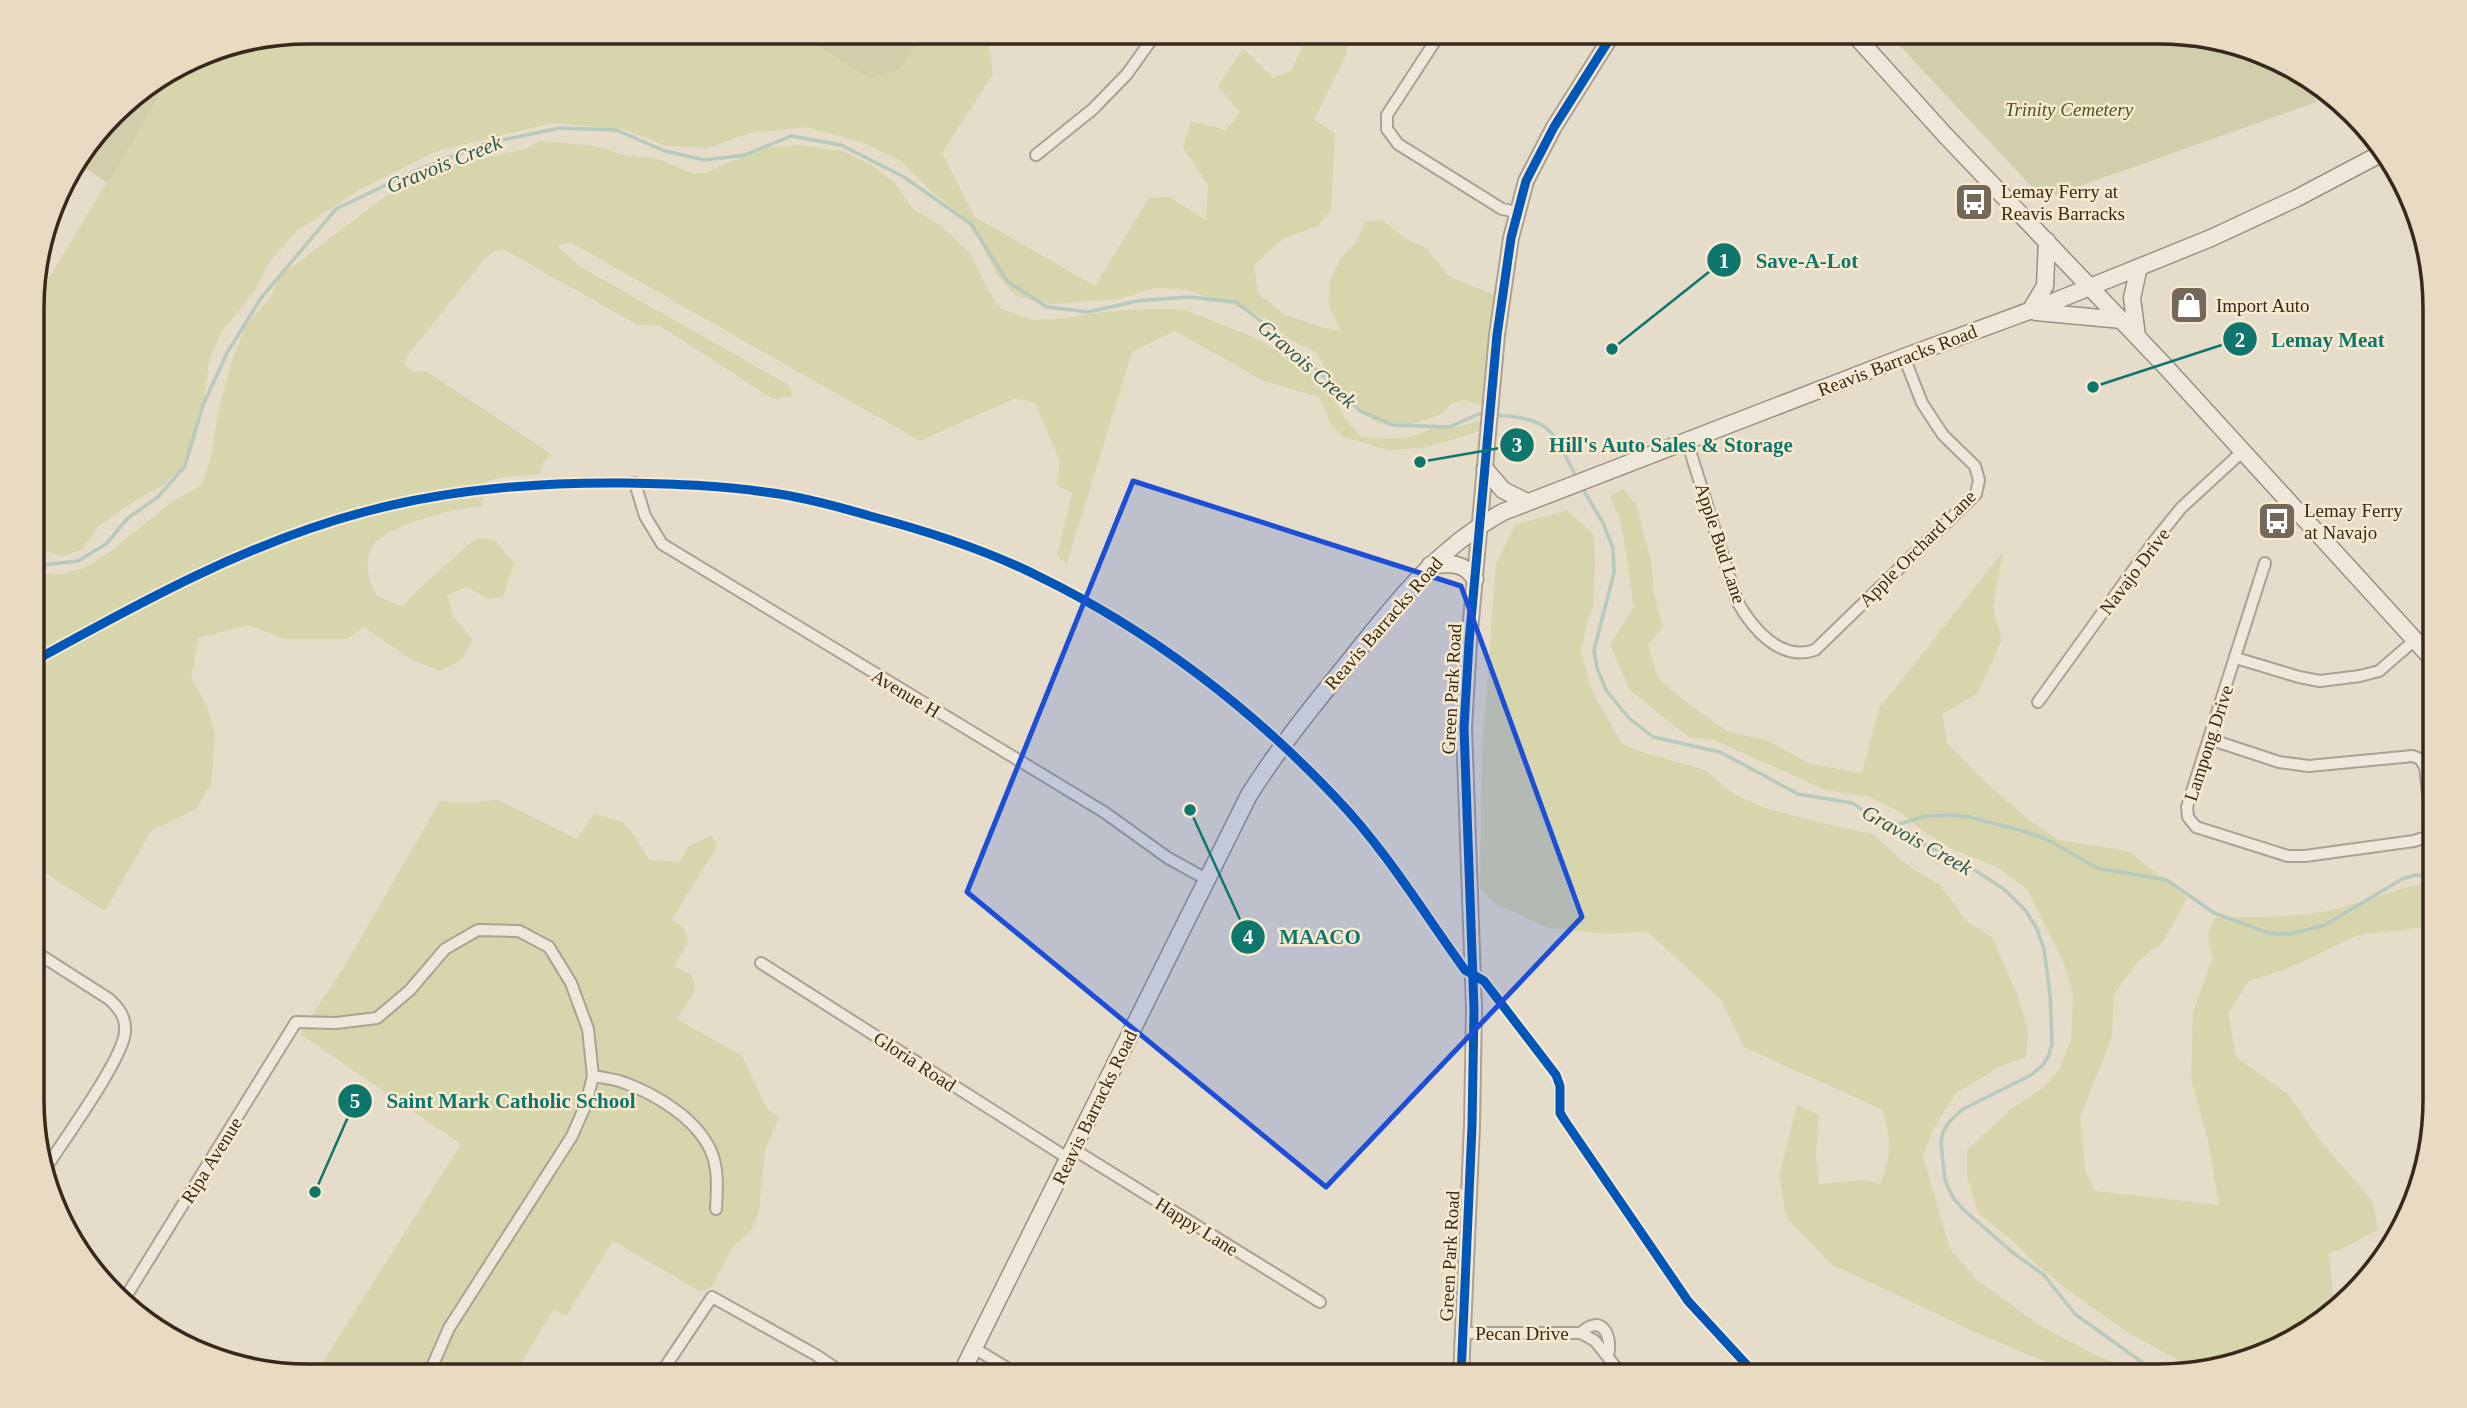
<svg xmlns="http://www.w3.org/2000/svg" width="2467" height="1408" font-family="'Times New Roman',serif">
	<rect width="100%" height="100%" fill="#e6dcca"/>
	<path fill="#d7d5ab" d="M308 32H797L870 79 899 70 924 32H987L993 74 942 153 975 217 1095 286 1149 198 1169 197 1206 220 1208 186 1183 147 1191 121 1226 130 1240 112 1218 86 1243 48 1273 78 1291 71 1307 37 1313 32H1353L1344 59 1314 120 1335 133 1331 209 1318 226 1284 238 1254 265 1258 293 1285 315 1321 327 1341 331 1329 306 1330 280 1340 259 1357 241 1365 222 1382 220 1406 239 1426 248 1451 278 1496 295 1485 406 1465 400 1452 403 1441 414 1401 428 1377 423 1352 404 1329 376 1317 353 1289 339 1267 319 1233 305 1183 289 1154 288 1120 299 1051 304 1016 296 998 276 968 220 931 191 901 161 862 142 806 127 750 133 708 148 667 146 622 129 552 123 437 151 362 188 297 231 270 261 256 289 221 333 209 361 203 406 194 438 183 466 164 485 136 500 98 527 82 550 63 556 34 549V303L174 70 202 52Z
		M540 141 596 146 624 155 658 159 694 174 705 173 762 148 801 145 843 151 870 164 895 183 912 208 942 227 970 253 987 288 1001 309 1033 320 1060 319 1110 311 1156 309 1185 310 1253 337 1310 370 1330 391 1345 418 1361 437C1388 439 1414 442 1436 425L1461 427 1483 419 1480 431 1424 448 1388 450 1343 437 1330 422 1319 397 1264 381 1175 331 1132 352 1067 563 1057 556 1072 493 1057 485 1060 461 1035 403 1015 398 920 441 572 243 557 245 579 266 790 386 792 397 773 399 660 326 636 324 501 248 485 258 407 356 404 364 413 372 426 371 551 454 543 463 541 474 503 477 485 482 482 507C459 506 381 526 371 549 363 567 370 579 376 596L403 607 415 593 476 538 495 540 514 563 503 597 488 599 467 587 447 595 454 618 473 640 460 661 440 671 411 659 364 627 347 639H284L249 625 199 638 191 678 207 706 215 735 211 784 196 809 151 831 105 911 34 866V572L58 575 84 568 110 552 173 501 201 486 211 457 218 412 233 358 246 325 270 298 280 276 415 174 525 149Z
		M1623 489 1636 504 1651 561 1654 593 1663 627 1648 645 1658 678 1686 702 1728 732 1767 740 1810 764 1862 773 1879 708 2003 552 1993 607 2002 640 1977 694 1942 714 1947 743 1983 780 2030 821 2058 840 2128 851 2187 898 2163 942 2139 960 2114 994 2112 1037 2080 1117 2085 1170 2095 1191 2219 1205 2208 1141 2191 1079 2193 1012 2212 959 2208 934 2215 918C2254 917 2298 918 2336 909 2368 901 2398 888 2430 882L2435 871V926L2358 935 2286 969 2249 981 2228 1013 2236 1057 2289 1095 2319 1139 2373 1202 2378 1230 2340 1250 2329 1252 2334 1307 2312 1330 2248 1362 2190 1373 2184 1364 2121 1328 2067 1289 2038 1266 2013 1241 1978 1213 1967 1176V1150L2010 1110 2043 1088 2060 1068 2071 1040 2073 995 2063 961 2027 889 1997 867 1952 849 1927 834 1898 811 1870 797 1826 790 1714 740 1688 737 1630 690 1610 645 1634 607 1621 521 1610 496Z
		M1567 510 1594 535 1595 564 1593 607 1586 627 1581 651 1592 691 1621 742 1635 750 1705 770 1734 794 1765 808 1813 821 1872 834 1910 867 1940 885 1967 922 1992 937 2018 996 2028 1030 2026 1057 2001 1066 1956 1093 1933 1129 1923 1155 1950 1249 1976 1279 2039 1325 2097 1356 2130 1368 2139 1376H2079L1984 1336 1831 1264 1787 1218 1779 1176 1797 1104 1819 1115 1816 1155 1819 1184 1863 1180 1880 1184C1892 1156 1892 1136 1881 1109L1744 1047 1721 1000 1647 931 1609 934 1548 928 1495 904 1480 888 1482 753 1496 564 1515 525Z
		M497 800 577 839 594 814 623 822 635 836 649 860 680 862 688 847 711 836 718 845 672 919 685 929 688 943 674 966 692 975 695 990 677 1019 742 1056 767 1109 779 1117 765 1150 759 1210 752 1229 733 1247 711 1287 701 1292 613 1241 566 1316 554 1309 513 1376H314L461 1144 300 1034 347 962 440 801 465 803Z"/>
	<path fill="#d1ceab" d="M797 32H924L899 70 870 79Z
		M1887 32H2160L2231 41 2311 89 2317 102 2043 199Z
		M174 70 108 183 77 163 125 100Z"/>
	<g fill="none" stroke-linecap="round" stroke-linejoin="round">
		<path stroke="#b6cabd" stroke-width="3.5" d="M1495 415C1554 419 1552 430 1577 479
			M1581 486 1603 523 1613 548 1614 573 1594 650 1597 668 1606 690 1629 718 1653 737 1720 752 1798 794 1852 803 1889 827 1970 867 2005 890 2026 911 2037 929 2044 949 2050 994 2052 1043 2049 1055 2043 1065 2031 1075 1963 1109 1949 1122 1943 1132 1941 1143 1945 1180 1953 1198 1964 1210 2012 1252 2044 1275 2075 1314 2161 1376
			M34 562 42 565 78 561 106 544 128 518 158 497 185 466 203 405 227 353 261 298 336 209 415 171 487 143 560 128 616 130 665 151 705 160 745 155 791 136 841 145 904 177 971 224 1007 281 1047 307 1088 312 1137 301 1189 297 1236 302 1282 337 1360 411 1393 425 1449 427 1479 414H1487
			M1889 827 1926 816 1951 815 1969 817 2027 832 2050 841 2097 868 2167 880 2214 913 2269 933 2289 934 2325 925 2402 879 2416 875 2435 878"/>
		<g stroke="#aba194" stroke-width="14">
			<path id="minor" d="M1441 32 1387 115V129L1398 144 1502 209 1517 212
				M1036 155 1093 109 1127 74 1157 32
				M1687 441 1737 601C1752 628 1780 662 1815 650L1976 494 1979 480 1975 466 1943 435 1922 403 1904 357
				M635 483 645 516 662 544 1104 812 1168 858 1206 879
				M2236 658 2299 677 2320 681 2360 676 2379 671 2415 640
				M2038 702 2152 544 2181 508 2243 451
				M2209 739 2279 762 2309 766 2413 756 2420 759 2425 767 2432 827 2426 837 2414 841 2305 856H2288L2196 827 2188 817 2187 807 2265 563
				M34 951 109 999C119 1008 126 1017 125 1032 123 1059 63 1141 46 1168
				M761 963 1069 1159
				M593 1076C604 1078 616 1079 625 1083 657 1095 695 1118 710 1149 719 1168 717 1189 716 1209
				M1073 1149 1320 1302
				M125 1298 296 1022 336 1023 377 1018 410 990 445 949 478 930 519 931 549 947 571 983 588 1029 593 1076 586 1104 572 1136 449 1328 428 1376
				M1463 1333H1581L1595 1341 1623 1376
				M1581 1333C1601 1313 1613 1335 1608 1356
				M974 1348 1020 1376
				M659 1376 712 1297 816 1355 847 1376"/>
		</g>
		<g stroke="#aba194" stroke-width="18">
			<path id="tertiary" d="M1461 1376 1472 1126 1474 1009 1464 728 1469 642 1497 335 1511 238 1526 181 1554 127 1614 32"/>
		</g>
		<g stroke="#9a9084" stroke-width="19">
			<path id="secondary" d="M1852 32 1945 135 2164 365 2435 662
				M2030 311 2045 286 2047 241
				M2036 312 2122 320
				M2137 336 2132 298 2139 267
				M1485 469 1503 490 1527 502
				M1430 565C1450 564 1463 561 1475 579
				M960 1376 1249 795C1278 749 1312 707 1346 665 1395 604 1433 551 1503 512L1904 357 2048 304 2211 238 2297 198 2386 151"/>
		</g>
		<use href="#minor" stroke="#ede7dc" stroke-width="10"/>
		<use href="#tertiary" stroke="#ede7dc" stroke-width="14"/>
		<use href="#secondary" stroke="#ede7dc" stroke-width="16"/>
		<g stroke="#f8eacf" stroke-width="13">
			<path id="cycleway" d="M34 661C139 603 247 543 364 512 450 489 537 482 625 483 672 484 719 485 765 492 800 496 836 506 870 516 927 531 987 550 1040 577 1151 631 1252 709 1336 798 1385 849 1423 912 1465 970L1484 981 1556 1075 1560 1086V1113L1565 1121 1688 1301 1757 1376
				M1461 1376 1472 1126 1474 1009 1464 728 1469 642 1497 335 1511 238 1526 181 1554 127 1614 32"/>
		</g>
		<use href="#cycleway" stroke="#0057b8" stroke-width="9"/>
	</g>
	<path fill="#1d4ed8" fill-opacity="0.2" stroke="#1d4ed8" stroke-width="5" stroke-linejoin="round" d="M1133 481 1461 586 1582 917 1326 1187 967 892Z"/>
	<defs>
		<g id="bus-square" transform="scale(2.0125)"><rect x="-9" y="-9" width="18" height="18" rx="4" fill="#766859" stroke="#f8eacf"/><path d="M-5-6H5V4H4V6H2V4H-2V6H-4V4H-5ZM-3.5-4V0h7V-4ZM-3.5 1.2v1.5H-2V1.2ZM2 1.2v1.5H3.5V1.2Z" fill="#fff"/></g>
		<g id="shop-square" transform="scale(2.0125)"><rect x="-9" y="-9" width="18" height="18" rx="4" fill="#766859" stroke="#f8eacf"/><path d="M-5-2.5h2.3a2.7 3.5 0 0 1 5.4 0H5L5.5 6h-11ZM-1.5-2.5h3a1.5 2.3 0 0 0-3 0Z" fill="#fff"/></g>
	</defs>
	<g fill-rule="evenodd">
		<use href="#bus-square" x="1974" y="202"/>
		<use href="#shop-square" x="2189" y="305"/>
		<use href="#bus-square" x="2277" y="521"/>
	</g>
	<g text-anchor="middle" stroke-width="5" stroke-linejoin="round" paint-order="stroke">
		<g font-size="19" font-style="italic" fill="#4b5721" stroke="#f8eacf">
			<text x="2069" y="116">Trinity Cemetery</text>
		</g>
		<g font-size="19" fill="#39291c" stroke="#f8eacf" text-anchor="start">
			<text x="2001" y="198">Lemay Ferry at<tspan x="2001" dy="22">Reavis Barracks</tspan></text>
			<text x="2216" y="312">Import Auto</text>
			<text x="2304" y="517">Lemay Ferry<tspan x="2304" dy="22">at Navajo</tspan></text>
		</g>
		<g font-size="19" fill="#39291c" stroke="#f8eacf">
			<text transform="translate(1897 360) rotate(-21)" y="7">Reavis Barracks Road</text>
			<text transform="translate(1721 543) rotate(72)" y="7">Apple Bud Lane</text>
			<text transform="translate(1917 548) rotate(-45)" y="7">Apple Orchard Lane</text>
			<text transform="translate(2134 571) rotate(-53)" y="7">Navajo Drive</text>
			<text transform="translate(1383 623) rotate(-49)" y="7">Reavis Barracks Road</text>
			<text transform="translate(1451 689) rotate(-87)" y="7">Green Park Road</text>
			<text transform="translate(906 693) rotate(31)" y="7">Avenue H</text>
			<text transform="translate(2208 743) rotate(-72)" y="7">Lampong Drive</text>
			<text transform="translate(915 1061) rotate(33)" y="7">Gloria Road</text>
			<text transform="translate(1094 1107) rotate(-64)" y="7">Reavis Barracks Road</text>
			<text transform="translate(211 1160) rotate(-58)" y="7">Ripa Avenue</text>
			<text transform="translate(1197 1226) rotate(32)" y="7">Happy Lane</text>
			<text transform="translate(1449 1256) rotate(-87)" y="7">Green Park Road</text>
			<text x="1522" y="1340">Pecan Drive</text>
		</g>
		<g font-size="21" font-style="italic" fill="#2a5a55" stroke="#f8eacf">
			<text transform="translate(444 164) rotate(-22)" y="7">Gravois Creek</text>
			<text transform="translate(1307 364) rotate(41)" y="7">Gravois Creek</text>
			<text transform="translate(1917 840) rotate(29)" y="7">Gravois Creek</text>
		</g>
	</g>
	<path d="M0 0H2467V1408H0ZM308 44H2159A264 264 0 0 1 2423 308V1100A264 264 0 0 1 2159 1364H308A264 264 0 0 1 44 1100V308A264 264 0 0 1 308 44Z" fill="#e9dbc1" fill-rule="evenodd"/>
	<path fill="none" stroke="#39291c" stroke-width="3.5" d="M308 44H2159A264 264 0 0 1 2423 308V1100A264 264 0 0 1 2159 1364H308A264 264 0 0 1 44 1100V308A264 264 0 0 1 308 44Z"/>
	<path fill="none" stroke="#0f766e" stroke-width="2.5" d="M1612 349L1724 260M2093 387L2240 339M1420 462L1517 445M1190 810L1248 937M315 1192L355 1101"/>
	<g fill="#0f766e" stroke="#f8eacf" stroke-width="2.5">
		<circle cx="1612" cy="349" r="7"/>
		<circle cx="2093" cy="387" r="7"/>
		<circle cx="1420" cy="462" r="7"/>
		<circle cx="1190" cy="810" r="7"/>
		<circle cx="315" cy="1192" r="7"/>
		<circle cx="1724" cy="260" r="18"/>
		<circle cx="2240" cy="339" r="18"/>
		<circle cx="1517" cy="445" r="18"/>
		<circle cx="1248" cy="937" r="18"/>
		<circle cx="355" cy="1101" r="18"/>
	</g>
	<g font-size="21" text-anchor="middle" font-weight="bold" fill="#fff">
		<text x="1724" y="268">1</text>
		<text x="2240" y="347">2</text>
		<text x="1517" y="452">3</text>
		<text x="1248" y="944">4</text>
		<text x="355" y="1108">5</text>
	</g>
	<g font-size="21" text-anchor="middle" font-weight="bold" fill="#0f766e" stroke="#f8eacf" stroke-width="5" stroke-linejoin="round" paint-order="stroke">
		<text x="1807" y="268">Save-A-Lot</text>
		<text x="2328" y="347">Lemay Meat</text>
		<text x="1671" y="452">Hill's Auto Sales &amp; Storage</text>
		<text x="1320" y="944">MAACO</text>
		<text x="511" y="1108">Saint Mark Catholic School</text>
	</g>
</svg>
